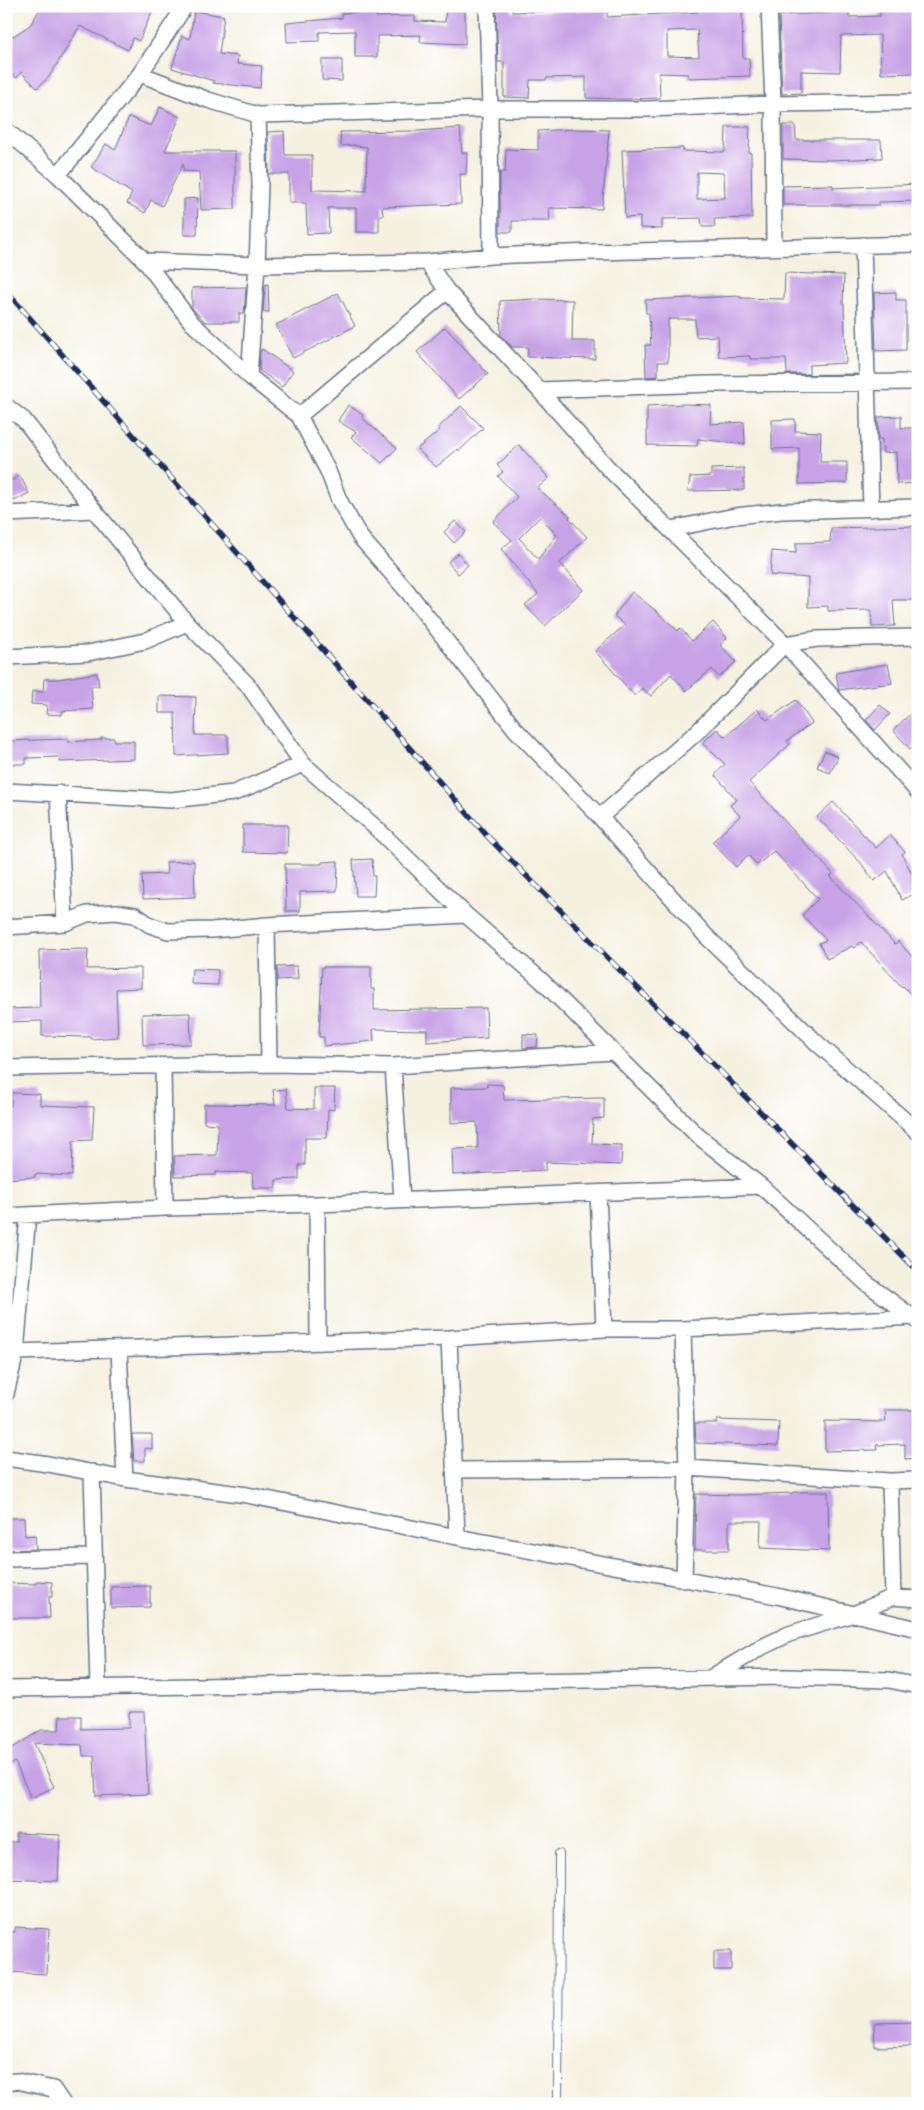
<svg xmlns="http://www.w3.org/2000/svg" width="924" height="2110" font-family="Kalam,sans-serif">
	<rect width="100%" height="100%" fill="#fff"/>
	<filter id="ink" filterUnits="userSpaceOnUse"><feTurbulence type="fractalNoise" baseFrequency=".02" numOctaves="2"/><feDisplacementMap in="SourceGraphic" scale="10" xChannelSelector="R" yChannelSelector="G"/><feConvolveMatrix kernelMatrix="1 2 1 2 8 2 1 2 1" color-interpolation-filters="sRGB"/></filter>
	<filter id="wash" filterUnits="userSpaceOnUse"><feTurbulence type="fractalNoise" baseFrequency=".0096" numOctaves="4" result="noise"/><feDisplacementMap in="SourceGraphic" scale="20" xChannelSelector="R" yChannelSelector="G"/><feGaussianBlur stdDeviation="1.12" result="paint"/><feColorMatrix in="noise" values="0 0 0 0 0 0 0 0 0 0 0 0 0 0 0 0 0 1.4 0 .05"/><feComposite in="paint" operator="in"/></filter>
	<g filter="url(#wash)">
		<rect width="100%" height="100%" fill="#f5f1e1"/>
		<g id="blocks">
			<path fill="#c7a2e6" fill-rule="evenodd" d="M42 6H138L152 12 139 41 133 38 128 50 80 26 49 77 37 88 21 72 17 78 6 71V41L30 25Z
				M446 6H465V44L420 42 421 35 377 36V57H355V31L319 32V41L287 42 286 23 342 18V13L376 12V17L415 16V21L445 22Z
				M496 6H512V12L607 10V17L698 12V6H742L743 58H749L750 76 688 78V74L659 73 660 98 625 99 586 98V77L547 78 546 80H530L529 98 504 97V62H498ZM697 30 699 57 667 56V31Z
				M918 7V26H912L914 52H917V73L881 74 880 35 841 36 840 72 801 71V93L782 94 779 15 849 12V17L880 16V8Z
				M194 11 224 16 219 54 238 56 237 64 262 66 260 88 213 83 214 81 172 68 182 36 190 39Z
				M322 60H342V81L322 80Z
				M160 107 180 117 165 151H235V209L201 210 199 172 183 171V164L162 206 151 200 145 213 127 203 132 193 91 167 106 144 115 150 129 117 151 126Z
				M783 125H795L796 140H881L882 158 829 160 783 159Z
				M726 127H750L749 153H751L752 218 714 219 715 227H702L701 218 662 219V229L640 228V217L625 218 622 150 683 148V151L725 152ZM697 172 724 173 725 198 697 199Z
				M460 128 462 153H467L466 174H460L461 204 382 207 383 216 379 217V232H356V208H328L329 233 307 234 306 203H289V174H269L268 132 284 131 285 155H312V190L366 191 367 147 355 146V145L341 146 340 132 417 131Z
				M576 129 609 130 602 209 549 208 550 221H512V232H500V172H505L506 149 538 150V131Z
				M918 184V201L879 202V205H783V186L833 185V188Z
				M198 198 197 235H184V199Z
				M785 273 844 275 843 304H844L846 363 809 365V374H787L786 359H750V356L719 357 718 336 696 337 695 319H668V362H658V376L646 377 645 345H651L649 313H646L645 300 740 296V298L784 299Z
				M268 284 269 312H263L265 285Z
				M246 287 244 313H239V322H205L192 308V288Z
				M896 292V300H906V350L876 351 874 293Z
				M338 293 355 326 293 358 276 325Z
				M535 299 573 300 572 341H595V359L528 357V347H512L501 335 500 301Z
				M445 327 488 374 459 399 417 352Z
				M262 349 293 371 282 387 259 370 260 352Z
				M684 404 711 405 710 424 744 422 745 444 698 439 697 446 647 445V406Z
				M348 405 363 415 362 418 397 448 382 463 351 437 356 432 338 421Z
				M461 406 483 428 459 451 458 449 436 467 417 449 440 430 438 428Z
				M901 416V428H918V483L897 484 896 452 883 453 882 439H878V417Z
				M795 419V431L821 432 820 462H847V483L799 484V448L772 449V420Z
				M519 445 549 478 537 488 570 516 569 518 587 537 560 563 583 590 545 626 525 605 538 594 501 549 512 540 493 522 517 497 498 476 503 472 497 465ZM540 517 557 535 538 559 519 538Z
				M744 468V490L688 491 690 477 711 476V469Z
				M20 476 29 493 12 502 6 492V483Z
				M455 521 466 532 454 543 444 532Z
				M918 526V600H893L895 626 872 627 871 610 828 611V606L808 607V578L770 575 772 551 796 553V543L830 542 831 528Z
				M458 553 468 565 458 574 448 562Z
				M632 592 655 610 678 631 680 628 692 641 713 622 727 638 720 645 736 662 719 677 712 669 686 691 671 674 651 696 642 688 635 696 595 651 625 625 614 616Z
				M888 664 892 683 839 690 836 673Z
				M97 673 99 686H91L93 709 62 711V715L46 714 47 705 31 704 32 691 43 692 44 679H58Z
				M159 696 196 697 195 735H228V753L176 756 175 713H159Z
				M796 700 812 723 787 741 790 744 749 782 833 874 830 876 895 944 898 941 918 963V1001L903 986 902 987 861 942 854 948 852 946 827 959 819 943 826 940 802 915 818 899 774 851 757 865 748 855 736 867 712 842 740 816 730 805 737 800 715 775 725 764 702 743 717 729 725 737 757 709 767 720Z
				M880 705 890 714 875 730 866 720Z
				M918 707V742L910 749 893 730Z
				M101 738H114V741H134V759L60 762V757L26 758V764H6V741L68 739V742L101 740Z
				M825 751 838 757 830 773 817 767Z
				M833 802 876 848 890 835 905 852 902 854 918 886V892L902 900 887 871 874 881 861 863 817 817Z
				M243 825H288L287 853 243 852Z
				M372 859 373 876H375L374 896H356L353 860Z
				M194 861 195 897 143 899 142 875 167 874 166 862Z
				M338 861 337 891 300 892V911H286L285 864H322V862Z
				M88 949 87 969 141 968V988L116 989 118 1037 91 1039V1037L42 1036V1021L6 1022V1009L40 1008 39 950Z
				M297 966 298 979 277 980V967Z
				M322 967H371V989H374V1010L486 1008 487 1038 427 1042V1030L374 1029 373 1030 374 1041 324 1046V1037H319Z
				M192 969 218 970V985L191 984Z
				M190 1013 191 1044 143 1045 142 1014Z
				M523 1034 538 1035 537 1047 523 1048Z
				M487 1084 503 1085 504 1100 604 1098V1118L593 1119 592 1144 622 1145 621 1165 546 1162V1170L453 1175 452 1149 478 1148 477 1122 451 1123V1088L487 1087Z
				M314 1088H335L334 1110 328 1109 327 1138H305V1165H299V1179L276 1180V1188H253L252 1173 216 1172V1175L175 1176 174 1156 217 1155 218 1124 204 1123V1104L275 1105 273 1090 286 1089 288 1108 314 1109Z
				M11 1093 40 1094V1105L94 1107 92 1140 73 1141 72 1176 35 1174V1177L6 1179V1105L11 1106Z
				M885 1410H918V1458L905 1459V1444L876 1445 877 1450 825 1451V1421L886 1422Z
				M717 1420 779 1422 778 1446 696 1443 695 1423H717Z
				M132 1434H152V1449L145 1448V1461H134Z
				M794 1492H828L829 1551 760 1548 761 1521H729V1550H695L696 1494 739 1495 794 1493Z
				M6 1518H24L25 1536 35 1535 36 1549 6 1550Z
				M36 1581 52 1582V1597H49L50 1618H6V1583L36 1584Z
				M150 1586V1607L111 1608V1587Z
				M129 1712H144L148 1794 96 1796 94 1756H83L82 1745 34 1743 54 1787 31 1798 15 1762 6 1768V1752L41 1730H59L60 1716H81V1729L129 1728Z
				M16 1833 60 1835 58 1881 6 1879V1842H16Z
				M15 1927 49 1929 47 1974 6 1972V1932H15Z
				M714 1951H731V1970H714Z
				M918 2022V2046L875 2047 874 2023Z"/>
		</g>
	</g>
	<g filter="url(#ink)">
		<use href="#blocks" fill-opacity="0" stroke="#67738c" stroke-width="1"/>
		<g fill="none" stroke-linecap="round" stroke-linejoin="round">
			<g stroke="#67738c" stroke-width="10">
				<path id="lane" d="M558 2104 559 1854"/>
			</g>
			<g stroke="#67738c" stroke-width="18">
				<path id="street" d="M487 6 490 109 491 256
					M769 6 773 104 774 247
					M140 74 208 100 258 115 490 109H648L773 104 918 102
					M6 130 58 175 145 261 192 323 249 376 299 416 328 471 339 500 360 537 408 592 515 729 600 817 706 936 817 1043 918 1132
					M58 175 140 74 185 6
					M863 245 871 509
					M145 261 257 265 427 262 491 256 593 252 918 244
					M427 262 447 291 539 390 608 468 785 644 918 792
					M249 376 257 265 260 185 258 115
					M539 390 710 384 918 382
					M6 406 24 420 94 510 187 623 247 684 303 764 375 827 466 915 541 980 697 1135 761 1186 866 1283 918 1321
					M299 416 447 291
					M6 514 94 510
					M671 529 735 516 782 511 918 507
					M6 657 88 653 145 641 187 623
					M6 791 171 800 234 793 303 764
					M58 793 65 923
					M600 817 697 732 785 644 817 639 918 637
					M267 925 269 1064
					M6 927 65 923 87 914 116 912 135 915 150 925 168 931 212 930 267 925 466 915
					M163 1066 165 1208
					M393 1066 402 1200
					M6 1068 269 1064 393 1066 613 1052
					M598 1193 604 1329
					M317 1204 318 1342
					M6 1216 165 1208 317 1204 761 1186
					M683 1329 687 1468 684 1580
					M449 1338 457 1537
					M119 1349 125 1479
					M16 1352 449 1338 604 1329H683L914 1317
					M6 1394 16 1352 28 1215
					M6 1458 48 1464 125 1479 247 1495 457 1537 777 1596 918 1629
					M455 1470 687 1468 890 1481 918 1480
					M92 1472 98 1688
					M890 1481 893 1597
					M6 1559 94 1557
					M710 1678 762 1647 789 1634 854 1614 893 1597 918 1599
					M6 1689 786 1677 889 1680 918 1686
					M6 2082 17 2081 53 2089 63 2104"/>
			</g>
			<use href="#lane" stroke="#fff" stroke-width="8"/>
			<use href="#street" stroke="#fff" stroke-width="15"/>
			<g stroke="#1b2f5e" stroke-width="5.5">
				<path id="rail" d="M6 291 489 838 918 1271"/>
			</g>
			<use href="#rail" stroke="#fff" stroke-width="4" stroke-dasharray="11" stroke-linecap="butt"/>
		</g>
	</g>
	<rect width="924" height="2110" fill="none" stroke="#fff" stroke-width="25"/>
</svg>
